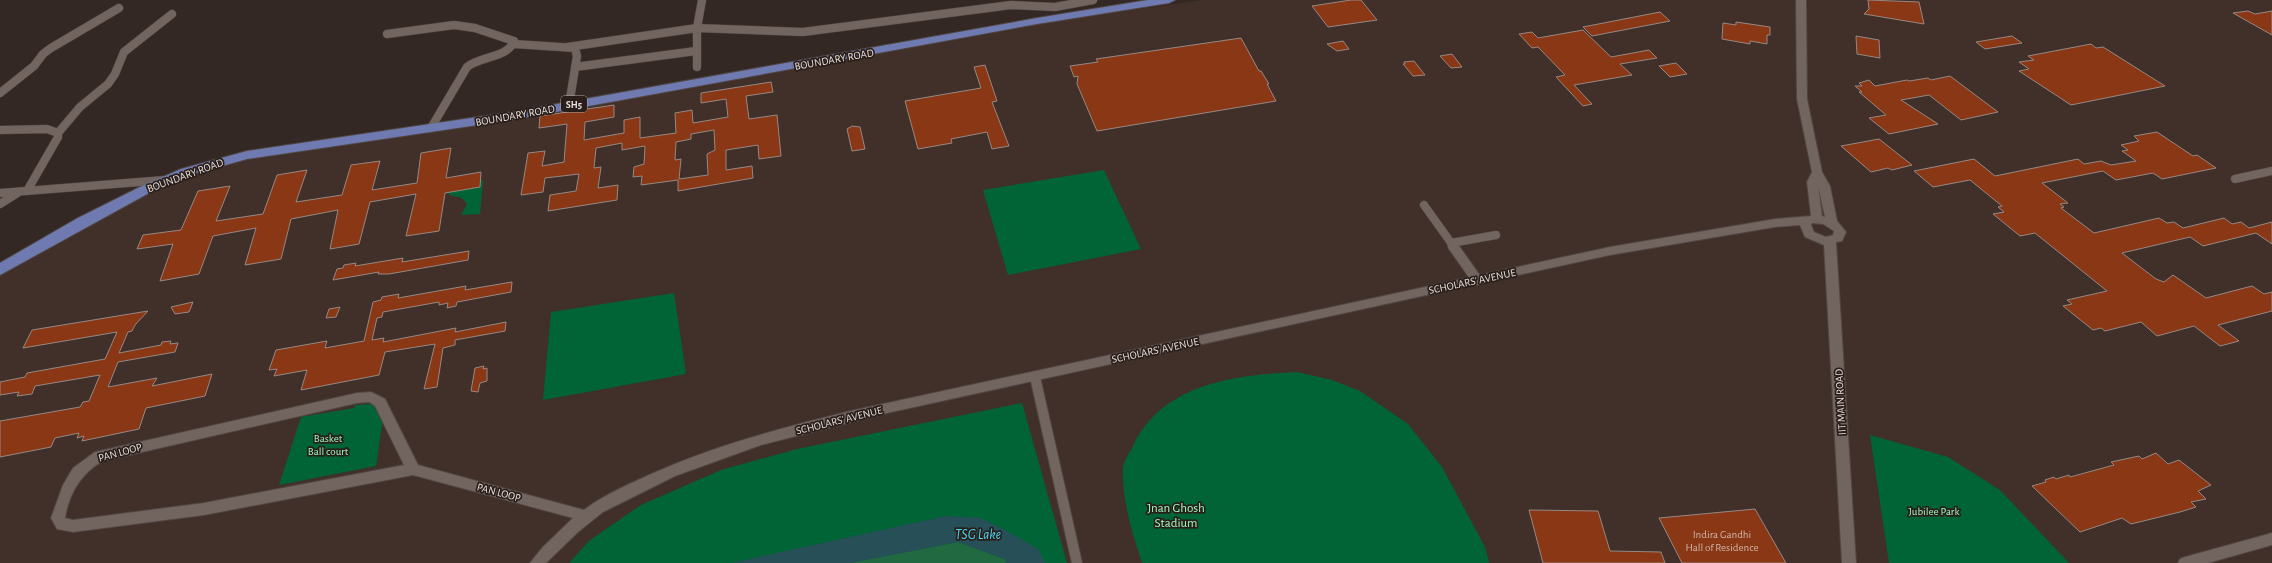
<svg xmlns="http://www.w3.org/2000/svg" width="2272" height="563" font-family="'Alegreya Sans',sans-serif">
	<rect width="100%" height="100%" fill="#332823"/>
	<path fill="#41302a" d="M1204 0H2272V563H0V274L109 211 180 179 211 167 249 158 332 147 705 85 1046 22Z"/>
	<path fill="#016437" d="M1104 170 1141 249 1008 275 983 190Z
		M483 180 480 214 461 215 467 204 462 198 449 195 451 184Z
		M674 293 686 374 543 400 551 312Z
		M1297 372 1332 380 1360 391 1408 424 1442 467 1485 547 1489 563H1142C1132 532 1122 502 1123 468 1123 461 1131 451 1134 444 1164 383 1237 375 1297 372Z
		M1022 403 1067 563H569L590 540 641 505 721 470 797 449Z
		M374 404 383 418 376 466 279 485 301 417 354 408 355 405Z
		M1870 435 1948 457 2000 490 2069 563H1889Z"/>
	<path fill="#206941" d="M958 542 1004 559 1007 563H850Z"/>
	<path fill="#264f58" d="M946 516 980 518 1005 530 1038 549 1045 563H1007L1004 559 958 542 850 563H731Z"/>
	<path fill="#8a3716" stroke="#968883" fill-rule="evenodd" d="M1351 0H1361L1377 20 1328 27 1312 6Z
		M1868 0 1919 2 1924 24 1864 14 1869 9Z
		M2248 11 2255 14 2272 11V35L2233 13Z
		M1660 12 1670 21 1592 36 1583 27Z
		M1736 22 1770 27V35H1767V44L1750 41V44L1722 39 1723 23 1736 25Z
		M1583 30 1611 57 1649 50 1657 58 1620 64 1632 75 1574 85 1592 104 1583 106 1556 77 1565 75 1538 47 1532 48 1519 34 1532 32 1538 38Z
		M1856 36 1879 40 1880 58 1857 54Z
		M2012 36 2022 43 1985 49 1976 42Z
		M1241 38 1259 71H1261L1269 84H1267L1276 101 1097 131 1077 84 1078 76 1074 77 1070 66 1098 62 1096 59Z
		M1343 41 1349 49 1337 51 1327 44Z
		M2091 44 2096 48 2103 47 2165 86 2071 105 2019 71 2029 69 2019 62 2034 60 2028 56Z
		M1452 54 1462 67 1451 68 1440 56Z
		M1414 61 1425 75 1413 76 1403 64H1405L1404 62Z
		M1676 63 1687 74 1670 77 1659 66Z
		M985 65 997 101 992 102 1009 146 992 149 987 132 951 139 952 143 918 149 905 101 981 88 974 67Z
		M1950 76 1998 112 1961 120 1929 95 1901 100 1938 124 1889 134 1869 118 1886 115 1859 92H1862L1855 86H1862L1859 83 1869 80 1875 86 1907 80 1909 81 1928 78 1931 80Z
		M771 82 773 92 746 96 749 119 777 115 781 156 759 159 758 145 726 150V170L752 166 753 178 678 191V180L641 185 642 176 633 177 634 167 644 164 645 146 622 150V143L596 148 594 168 601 167 598 188 618 185 617 200 548 211 550 195 576 191 579 174 545 178 543 192 521 195 528 153 545 151 542 166 564 162 567 124 539 128 540 116 614 105V117L585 122 584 140 624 133V120L640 117V138L676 133 675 113 692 110 693 123 728 117 726 99 701 103V93ZM714 130 715 150 707 154 708 175 679 179 681 159 675 160 676 142 691 139V134Z
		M852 126 860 127 865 149 852 151 847 129Z
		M2157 132 2193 156 2197 155 2216 168 2162 179 2153 173 2116 180 2103 171 2042 183 2068 203 2060 204 2064 207 2061 208 2094 233 2159 218 2167 223 2174 222 2183 228 2224 218 2232 224 2241 222 2249 228 2272 222V244L2256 233 2203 246 2190 237 2122 253 2156 279 2164 282 2173 275 2206 298 2252 286 2264 294 2272 292V311L2218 325 2239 341 2220 346 2194 326 2157 336 2141 322 2105 331 2101 328 2093 330 2063 306 2072 304 2067 300 2107 291 2035 233 2020 236 1993 214 2004 212 1998 207 2002 206 1970 180 1933 187 1914 171 1974 159 1995 176 2078 159 2084 164 2101 161 2111 165 2136 161 2122 151 2128 150 2121 145 2139 141 2134 136Z
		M1879 139 1912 165 1892 170 1888 168 1871 172 1841 146Z
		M451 148 446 178 481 172 480 187 445 193 439 231 406 236 416 194 370 202 359 244 330 249 338 210 291 219 281 259 245 265 256 228 213 236 199 274 160 281 173 244 137 249 143 235 181 230 198 191 230 186 216 221 263 214 277 175 307 170 296 202 342 195 351 165 380 161 372 190 417 183 421 153Z
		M469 251 468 260 389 274H378L379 272 333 280 337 269 343 268 344 265 356 263 355 266 403 258 402 262Z
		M512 282 511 292 457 302 456 306 447 308 448 303 439 305V302L383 312 382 317 377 318 372 340 384 338 383 342 456 328 455 332 506 322 505 331 455 340V345L443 348 437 387 424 389 435 344 385 352 379 375 301 390 307 370 274 376 277 369 269 370 276 350 327 341 325 348 364 341 373 302 381 300 382 297 399 294 398 298 466 286 465 290Z
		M193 302 189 312 175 314 171 307Z
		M340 307 336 317 326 318 329 309Z
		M148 311 135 325 132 331 128 332 119 353 161 345 162 342 171 341 170 344 178 343 175 352 118 362 108 387 157 378 152 386 212 374 205 396 146 408 139 429 82 441 84 436 77 438 79 433 55 438 51 447 0 457V421L80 407 83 402 89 401 100 375 35 386 32 394 17 396 19 392 0 395V382L25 377 27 373 105 359 117 332 23 348 32 330Z
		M484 366 483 369 487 368V381L480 383 478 392 471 391 475 368Z
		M2156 453 2168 464 2179 460 2211 485 2198 491 2206 499 2191 502 2196 507 2180 512 2131 524 2122 518 2080 532 2032 486 2046 482 2045 480 2054 477 2056 479 2069 475 2070 477 2114 465 2111 462 2139 456 2142 459Z
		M1755 509 1786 563H1682L1659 518Z
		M1529 510 1598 511 1610 551 1661 552 1665 563H1543Z"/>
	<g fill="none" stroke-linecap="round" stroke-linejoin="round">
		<g stroke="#504643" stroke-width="9">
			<path id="minor-far1" d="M387 34 454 25 475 28 514 41C508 58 480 56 467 67L431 128
				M514 44 575 48 577 56 569 105
				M568 47 697 28 803 32 1011 5 1055 7 1093 0
				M575 67 696 51
				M697 67V28L702 0
				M0 93 34 66 43 54 51 48 119 8
				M0 130 47 129 58 133V137L27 191
				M58 133 80 107 108 84 115 74 124 52 172 14
				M2235 179 2272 171
				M0 193 165 180
				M0 204 19 192
				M1424 205 1454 247
				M1451 243 1496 235"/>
		</g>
		<g stroke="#504643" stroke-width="12">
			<path id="minor" d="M1453 246 1477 280
				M1035 377 1077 563"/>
		</g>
		<g stroke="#504643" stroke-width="2">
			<path id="tertiary" d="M1796 0H1806L1807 99 1822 172 1830 186 1837 221 1846 232 1842 241 1836 242 1856 563H1842L1824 245 1805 237 1800 225 1775 227 1610 255 887 413 761 445 675 476 603 512 578 532 546 563H530L543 547 573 518 413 475 204 515 73 532 57 529 51 518 63 485 73 468 95 452 357 393 371 392 385 399 418 465 584 510C604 495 627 485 649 475 715 445 785 427 855 410L1610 247 1775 219 1811 216 1807 182 1812 172 1797 99ZM1818 185V186L1825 217 1822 216ZM1812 223 1823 224 1834 231 1833 235 1826 237 1814 232 1811 225ZM369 402 375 406 404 465 204 503 73 520 65 518C69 493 82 472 103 461L357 403Z
				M2272 533V545L2208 563H2178L2180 559 2185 557Z"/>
		</g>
		<g stroke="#504643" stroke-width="2">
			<path id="primary" d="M1148 0H1175L1169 3 1037 24 512 120 247 159 190 175 149 193 0 275V263L76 219 140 187 181 169 247 151 512 112 1037 18Z"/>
		</g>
		<use href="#minor-far1" stroke="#72645f" stroke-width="8"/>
		<use href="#minor" stroke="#72645f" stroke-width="10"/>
		<use href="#tertiary" fill="#72645f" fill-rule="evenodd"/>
		<use href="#primary" fill="#6f7ab1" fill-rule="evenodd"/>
	</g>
	<g text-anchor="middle" stroke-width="3.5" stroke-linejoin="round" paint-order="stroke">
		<rect fill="#291e1a" stroke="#afa6a2" stroke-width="1" x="561" y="96" width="26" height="16" rx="3"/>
		<g font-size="10" font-weight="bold" fill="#e8e0dd">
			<text x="574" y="108">SH5</text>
		</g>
		<g font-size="11" fill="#e8e0dd" stroke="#291e1a">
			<text transform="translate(834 59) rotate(-10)" y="4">BOUNDARY ROAD</text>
			<text transform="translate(515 115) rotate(-10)" y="4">BOUNDARY ROAD</text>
			<text transform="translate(185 175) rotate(-20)" y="4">BOUNDARY ROAD</text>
			<text transform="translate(1472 281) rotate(-12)" y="4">SCHOLARS' AVENUE</text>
			<text transform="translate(1155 350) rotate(-12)" y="4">SCHOLARS' AVENUE</text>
			<text transform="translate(1840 402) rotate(-93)" y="4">IIT MAIN ROAD</text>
			<text transform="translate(839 420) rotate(-14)" y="4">SCHOLARS' AVENUE</text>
			<text transform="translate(120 452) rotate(-15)" y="4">PAN LOOP</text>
			<text transform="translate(499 492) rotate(15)" y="4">PAN LOOP</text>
		</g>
		<g font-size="11" fill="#9efbbf" stroke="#291e1a">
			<text x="328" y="442">Basket<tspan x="328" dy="13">Ball court</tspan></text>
			<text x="1934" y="515">Jubilee Park</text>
		</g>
		<g font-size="11" fill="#d0b6ab">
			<text x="1722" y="538">Indira Gandhi<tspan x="1722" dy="13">Hall of Residence</tspan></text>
		</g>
		<g font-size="13" fill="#9efbbf" stroke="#291e1a">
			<text x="1176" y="512">Jnan Ghosh<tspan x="1176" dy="15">Stadium</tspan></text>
		</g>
		<g font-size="14" font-style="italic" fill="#4dd7f2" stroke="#291e1a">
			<text x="978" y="539">TSG Lake</text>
		</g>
	</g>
</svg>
